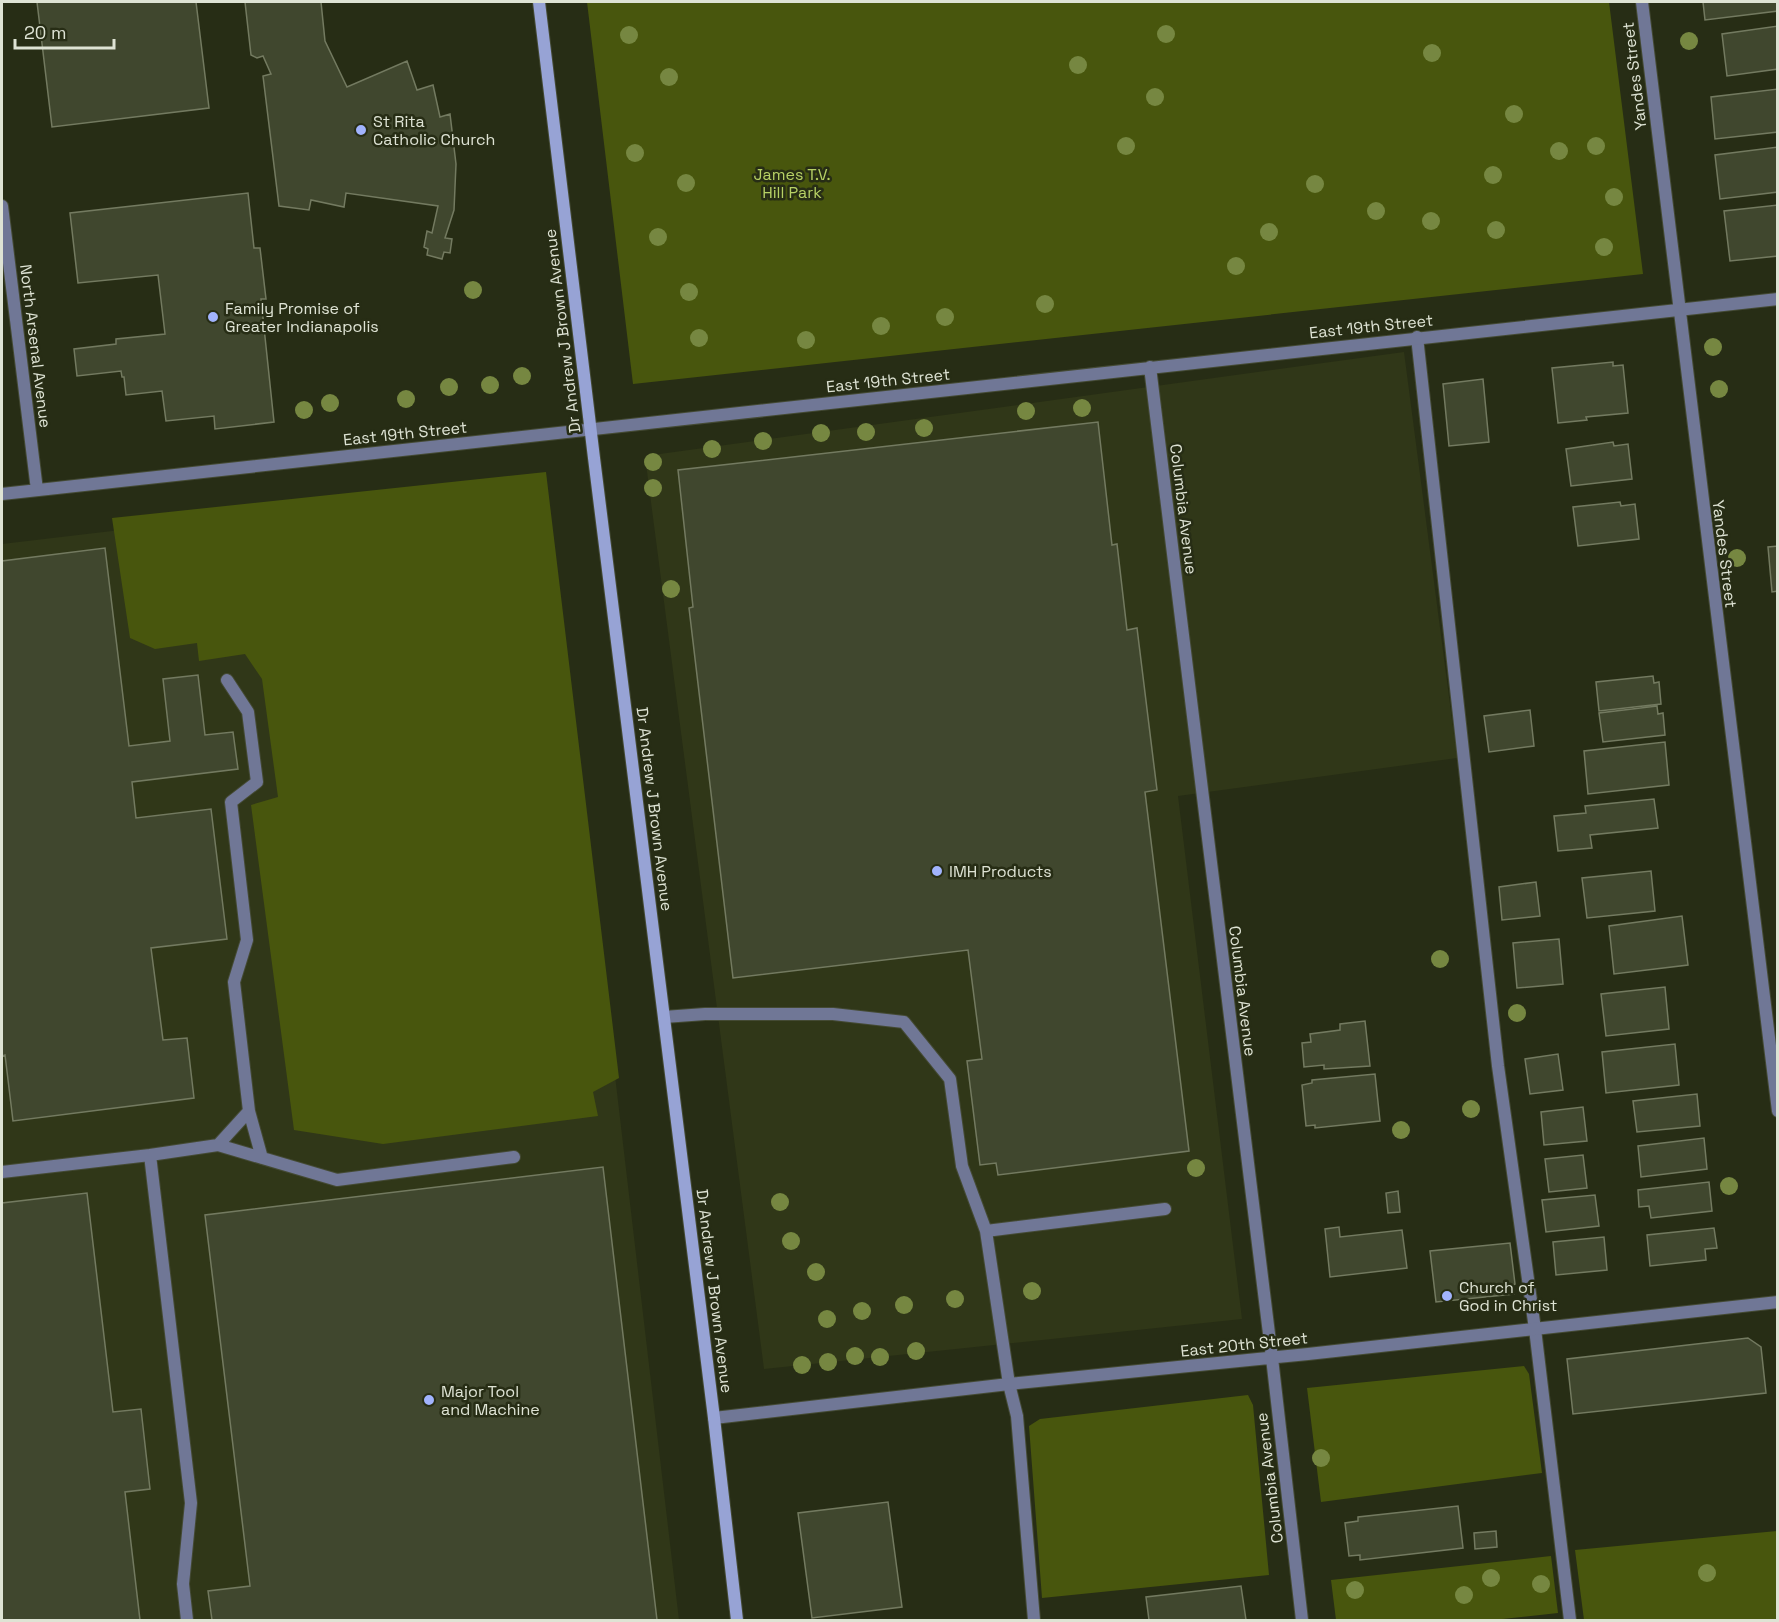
<svg xmlns="http://www.w3.org/2000/svg" width="1779" height="1622" font-family="'Space Grotesk',sans-serif">
	<rect width="100%" height="100%" fill="#272d15"/>
	<path fill="#303718" d="M1404 352 1457 758 1178 796 1242 1319 764 1369 645 456Z
		M545 480 679 1620H2V544Z"/>
	<path fill="#48560d" d="M587 2H1609L1643 274 633 384Z
		M546 472 619 1078 593 1092 598 1116 383 1144 294 1130 251 805 278 797 262 679 245 654 199 661 197 643 155 649 130 638 112 518Z
		M1524 1366 1529 1374 1542 1473 1321 1502 1307 1388Z
		M1248 1395 1253 1405 1269 1575 1042 1598 1029 1426 1040 1419Z
		M1777 1531V1620H1584L1575 1550Z
		M1551 1556 1558 1613 1493 1620H1336L1331 1580Z"/>
	<path fill="#40472e" stroke="#737a60" stroke-width="1.5" d="M37 2H196L209 108 52 127Z
		M245 2H321L325 41 347 87 407 61 417 90 433 85 440 117 450 114 456 164 454 210 445 238 452 239 450 253 444 252 442 259 427 255 428 249 424 247 427 231 432 233 438 206 346 193 344 207 311 200 309 210 279 206 263 76 271 74 263 56 257 58 251 55Z
		M1703 2H1778V11L1705 20Z
		M1778 26V69L1727 76 1722 34Z
		M1778 89V132L1715 139 1711 97Z
		M1778 147V192L1720 199 1715 155Z
		M248 193 254 248H260L266 299H261L274 422 215 429 214 416 166 421 162 391 126 395 124 377H122L121 371 77 376 74 349 116 344V339L165 334 158 275 78 283 70 213Z
		M1778 205V256L1730 261 1724 211Z
		M1613 362V366L1623 365 1628 413 1586 417 1587 420 1558 423 1552 368Z
		M1483 379 1489 442 1449 446 1443 384Z
		M1098 422 1112 545 1117 544 1127 630 1137 628 1157 790 1145 792 1189 1151 998 1175 996 1163 980 1165 967 1061 982 1059 968 950 733 978 689 608 693 607 678 470Z
		M1613 442 1614 446 1628 444 1632 479 1571 486 1566 449Z
		M1620 502 1621 506 1635 504 1639 539 1578 546 1573 507Z
		M1778 546V591L1772 592 1768 547Z
		M105 548 129 746 170 741 163 679 198 675 205 735 233 732 238 769 132 782 136 818 211 809 227 939 151 948 163 1040 187 1038 194 1098 13 1121 5 1055 2 1056V561Z
		M1653 676 1654 683 1659 682 1661 704 1599 711 1596 682Z
		M1657 706 1658 714 1663 713 1665 735 1603 742 1599 713Z
		M1530 710 1534 746 1489 752 1484 716Z
		M1665 742 1669 785 1588 794 1584 751Z
		M1654 799 1658 828 1590 835 1592 848 1558 851 1554 816 1586 813 1585 806Z
		M1651 871 1655 911 1587 918 1582 878Z
		M1536 882 1540 916 1502 920 1499 887Z
		M1682 916 1688 965 1614 974 1609 926Z
		M1559 939 1563 984 1517 988 1513 943Z
		M1665 987 1669 1029 1606 1036 1601 994Z
		M1365 1021 1370 1066 1324 1069V1065L1304 1067 1302 1043 1311 1042 1310 1034 1340 1030V1024Z
		M1675 1044 1679 1085 1606 1093 1602 1052Z
		M1558 1054 1563 1090 1530 1094 1525 1059Z
		M1375 1074 1380 1121 1315 1128V1125L1306 1126 1302 1085 1312 1083V1080Z
		M1697 1094 1700 1126 1637 1132 1633 1101Z
		M1583 1107 1587 1141 1544 1145 1541 1112Z
		M1704 1138 1707 1169 1641 1177 1638 1146Z
		M1583 1155 1587 1188 1549 1192 1545 1159Z
		M603 1167 657 1620H212L208 1591 250 1586 205 1215Z
		M1709 1182 1712 1211 1651 1218 1649 1206 1639 1207 1638 1190Z
		M1398 1191 1400 1212 1388 1213 1386 1193Z
		M87 1193 113 1412 141 1409 150 1489 125 1492 140 1620H2V1203Z
		M1595 1195 1599 1226 1546 1232 1542 1200Z
		M1339 1227 1340 1237 1402 1230 1407 1268 1330 1277 1325 1229Z
		M1714 1228 1717 1248 1705 1249 1706 1260 1650 1266 1647 1235Z
		M1604 1237 1607 1270 1556 1275 1553 1242Z
		M1510 1243 1515 1284 1513 1285 1514 1294 1436 1302 1430 1251Z
		M1748 1338 1761 1347 1766 1393 1573 1414 1567 1359Z
		M888 1502 902 1607 812 1618 798 1513Z
		M1458 1506 1463 1548 1360 1560V1555L1349 1556 1345 1523 1358 1521V1517Z
		M1496 1531 1497 1547 1475 1549 1474 1533Z
		M1241 1586 1246 1620H1149L1146 1597Z"/>
	<g fill="none" stroke-linecap="round" stroke-linejoin="round">
		<g stroke="#444a34" stroke-width="14">
			<path id="service" d="M1417 337 1498 1066 1535 1329 1570 1620
				M227 680 248 712 257 782 231 802 247 940 234 982 249 1111
				M664 1017 705 1014H833L904 1022 950 1079 962 1166 986 1231 1009 1384 1017 1416 1034 1620
				M218 1145 249 1111 262 1158
				M150 1155 218 1145 337 1180 514 1157
				M2 1172 150 1155 191 1503 183 1584 187 1620
				M986 1231 1165 1209"/>
		</g>
		<g stroke="#444a34" stroke-width="14">
			<path id="minor" d="M1642 2 1778 1111
				M2 206 37 490
				M1150 367 1272 1358 1302 1620
				M2 494 1778 299
				M714 1418 1009 1384 1308 1354 1778 1302"/>
		</g>
		<g stroke="#444a34" stroke-width="14">
			<path id="secondary" d="M539 2 594 458 714 1418 737 1620"/>
		</g>
		<use href="#service" stroke="#707796" stroke-width="12"/>
		<use href="#minor" stroke="#707796" stroke-width="12"/>
		<use href="#secondary" stroke="#97a3d5" stroke-width="12"/>
	</g>
	<g fill="#768741">
		<circle cx="1166" cy="34" r="9"/>
		<circle cx="629" cy="35" r="9"/>
		<circle cx="1689" cy="41" r="9"/>
		<circle cx="1432" cy="53" r="9"/>
		<circle cx="1078" cy="65" r="9"/>
		<circle cx="669" cy="77" r="9"/>
		<circle cx="1155" cy="97" r="9"/>
		<circle cx="1514" cy="114" r="9"/>
		<circle cx="1126" cy="146" r="9"/>
		<circle cx="1596" cy="146" r="9"/>
		<circle cx="1559" cy="151" r="9"/>
		<circle cx="635" cy="153" r="9"/>
		<circle cx="1493" cy="175" r="9"/>
		<circle cx="686" cy="183" r="9"/>
		<circle cx="1315" cy="184" r="9"/>
		<circle cx="1614" cy="197" r="9"/>
		<circle cx="1376" cy="211" r="9"/>
		<circle cx="1431" cy="221" r="9"/>
		<circle cx="1496" cy="230" r="9"/>
		<circle cx="1269" cy="232" r="9"/>
		<circle cx="658" cy="237" r="9"/>
		<circle cx="1604" cy="247" r="9"/>
		<circle cx="1236" cy="266" r="9"/>
		<circle cx="473" cy="290" r="9"/>
		<circle cx="689" cy="292" r="9"/>
		<circle cx="1045" cy="304" r="9"/>
		<circle cx="945" cy="317" r="9"/>
		<circle cx="881" cy="326" r="9"/>
		<circle cx="699" cy="338" r="9"/>
		<circle cx="806" cy="340" r="9"/>
		<circle cx="1713" cy="347" r="9"/>
		<circle cx="522" cy="376" r="9"/>
		<circle cx="490" cy="385" r="9"/>
		<circle cx="449" cy="387" r="9"/>
		<circle cx="1719" cy="389" r="9"/>
		<circle cx="406" cy="399" r="9"/>
		<circle cx="330" cy="403" r="9"/>
		<circle cx="1082" cy="408" r="9"/>
		<circle cx="304" cy="410" r="9"/>
		<circle cx="1026" cy="411" r="9"/>
		<circle cx="924" cy="428" r="9"/>
		<circle cx="866" cy="432" r="9"/>
		<circle cx="821" cy="433" r="9"/>
		<circle cx="763" cy="441" r="9"/>
		<circle cx="712" cy="449" r="9"/>
		<circle cx="653" cy="462" r="9"/>
		<circle cx="653" cy="488" r="9"/>
		<circle cx="1737" cy="558" r="9"/>
		<circle cx="671" cy="589" r="9"/>
		<circle cx="1440" cy="959" r="9"/>
		<circle cx="1517" cy="1013" r="9"/>
		<circle cx="1471" cy="1109" r="9"/>
		<circle cx="1401" cy="1130" r="9"/>
		<circle cx="1196" cy="1168" r="9"/>
		<circle cx="1729" cy="1186" r="9"/>
		<circle cx="780" cy="1202" r="9"/>
		<circle cx="791" cy="1241" r="9"/>
		<circle cx="816" cy="1272" r="9"/>
		<circle cx="1032" cy="1291" r="9"/>
		<circle cx="955" cy="1299" r="9"/>
		<circle cx="904" cy="1305" r="9"/>
		<circle cx="862" cy="1311" r="9"/>
		<circle cx="827" cy="1319" r="9"/>
		<circle cx="916" cy="1351" r="9"/>
		<circle cx="855" cy="1356" r="9"/>
		<circle cx="880" cy="1357" r="9"/>
		<circle cx="828" cy="1362" r="9"/>
		<circle cx="802" cy="1365" r="9"/>
		<circle cx="1321" cy="1458" r="9"/>
		<circle cx="1707" cy="1573" r="9"/>
		<circle cx="1491" cy="1578" r="9"/>
		<circle cx="1541" cy="1584" r="9"/>
		<circle cx="1355" cy="1590" r="9"/>
		<circle cx="1464" cy="1595" r="9"/>
	</g>
	<g fill="#a1b3fd" stroke="#272d15" stroke-width="2">
		<circle cx="361" cy="130" r="6"/>
		<circle cx="213" cy="317" r="6"/>
		<circle cx="937" cy="871" r="6"/>
		<circle cx="1447" cy="1296" r="6"/>
		<circle cx="429" cy="1400" r="6"/>
	</g>
	<g text-anchor="middle" stroke-width="5" stroke-linejoin="round" paint-order="stroke">
		<g font-size="16" fill="#dee3d4" stroke="#272d15">
			<text transform="translate(1634 76) rotate(-97)" y="6">Yandes Street</text>
			<text transform="translate(1371 326) rotate(-6)" y="6">East 19th Street</text>
			<text transform="translate(562 331) rotate(-97)" y="6">Dr Andrew J Brown Avenue</text>
			<text transform="translate(36 346) rotate(83)" y="6">North Arsenal Avenue</text>
			<text transform="translate(888 380) rotate(-6)" y="6">East 19th Street</text>
			<text transform="translate(405 433) rotate(-6)" y="6">East 19th Street</text>
			<text transform="translate(1184 509) rotate(83)" y="6">Columbia Avenue</text>
			<text transform="translate(1725 554) rotate(83)" y="6">Yandes Street</text>
			<text transform="translate(655 809) rotate(83)" y="6">Dr Andrew J Brown Avenue</text>
			<text transform="translate(1243 991) rotate(83)" y="6">Columbia Avenue</text>
			<text transform="translate(715 1291) rotate(83)" y="6">Dr Andrew J Brown Avenue</text>
			<text transform="translate(1244 1344) rotate(-6)" y="6">East 20th Street</text>
			<text transform="translate(1269 1478) rotate(-97)" y="6">Columbia Avenue</text>
		</g>
		<g font-size="16" fill="#dee3d4" stroke="#272d15" text-anchor="start">
			<text x="373" y="127">St Rita<tspan x="373" dy="18">Catholic Church</tspan></text>
			<text x="225" y="314">Family Promise of<tspan x="225" dy="18">Greater Indianapolis</tspan></text>
			<text x="949" y="877">IMH Products</text>
			<text x="1459" y="1293">Church of<tspan x="1459" dy="18">God in Christ</tspan></text>
			<text x="441" y="1397">Major Tool<tspan x="441" dy="18">and Machine</tspan></text>
		</g>
		<g font-size="16" fill="#b7d165" stroke="#272d15">
			<text x="792" y="180">James T.V.<tspan x="792" dy="18">Hill Park</tspan></text>
		</g>
	</g>
	<rect width="1779" height="1622" fill="none" stroke="#dee3d4" stroke-width="6"/>
	<path d="M15 39v9h99v-9" fill="none" stroke="#dee3d4" stroke-width="3"/>
	<text x="24" y="39" font-size="18" fill="#dee3d4" stroke="#272d15" stroke-width="4.5" paint-order="stroke">20 m</text>
</svg>
